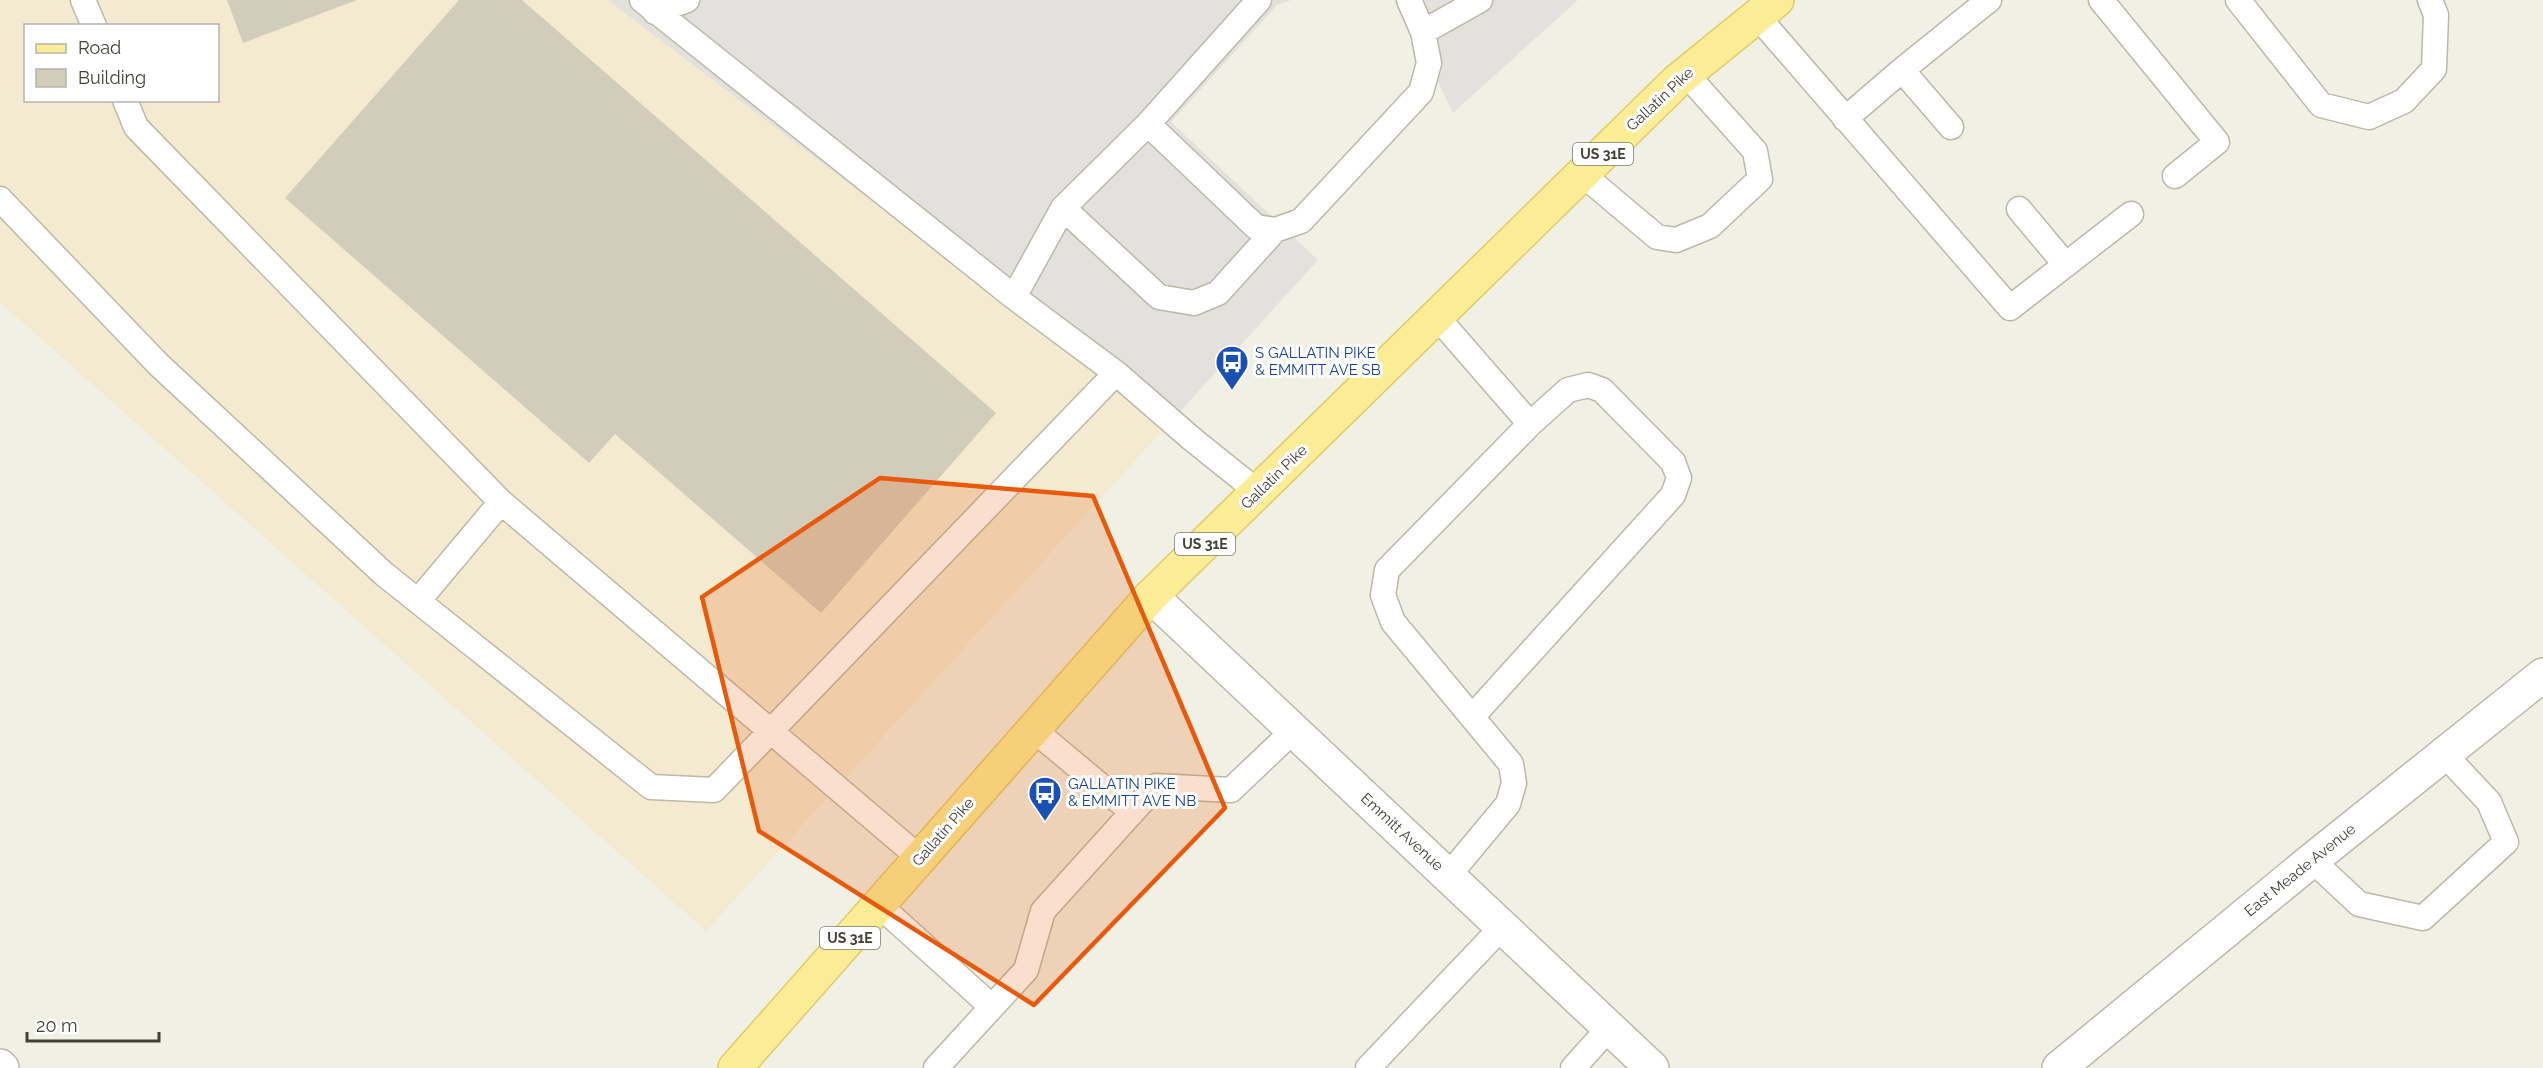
<svg xmlns="http://www.w3.org/2000/svg" width="2543" height="1068" font-family="Raleway,sans-serif">
	<rect width="100%" height="100%" fill="#f1f0e4"/>
	<path fill="#f3ead0" fill-rule="evenodd" d="M0 0H1291L1277 5 1171 122 1318 260 706 931 0 302ZM26 26H218V100H26Z"/>
	<path fill="#e2e1dd" d="M608 0H1291L1277 5 1171 122 1318 260 1167 426Z
		M1398 0H1578L1453 113Z"/>
	<path fill="#d2cdba" d="M227 0H357L243 43Z
		M459 0H522L996 413 821 613 615 434 589 463 285 198Z"/>
	<g fill="none" stroke-linecap="round" stroke-linejoin="round">
		<g stroke="#bcb8a8" stroke-width="27">
			<path id="lane" d="M83 0 94 26
				M642 0 1014 297 1116 373 1192 439 1258 492
				M1409 0 1423 32 1480 0
				M2101 0 2217 142 2175 176
				M2238 0 2321 105 2369 117 2404 101 2434 69 2436 15 2430 0
				M655 12 687 0
				M1757 16 2010 308 2131 214
				M1902 70 1989 0
				M125 100 136 127 501 502 921 859
				M1845 119 1902 70 1951 127
				M1148 124 1256 227 1275 230 1301 221 1421 92 1429 63 1423 32
				M1582 174 1657 237 1676 240 1710 226 1760 179 1755 151 1686 74
				M0 199 158 364 384 574 651 787 714 790 1116 373
				M1063 208 1159 297 1194 303 1218 293 1275 230
				M2019 209 2065 264
				M1014 297 1063 208 1148 124 1259 0
				M1437 317 1530 424 1387 570 1383 595 1393 622 1511 764 1514 783 1508 804 1448 876
				M418 601 501 502
				M1472 717 1673 495 1679 478 1673 462 1602 390 1588 385 1568 390 1530 424
				M1034 730 1132 812
				M2312 860 2359 904 2423 918 2506 842 2489 802 2445 755
				M879 905 992 1007
				M936 1068 1026 970 1043 911 1156 786 1231 790 1294 730
				M1368 1068 1502 927
				M1573 1068 1609 1028"/>
		</g>
		<g stroke="#bcb8a8" stroke-width="36">
			<path id="street" d="M1151 596 1652 1068
				M0 1066 2 1068
				M2059 1068 2312 860 2543 675"/>
		</g>
		<g stroke="#decd66" stroke-width="36">
			<path id="primary" d="M735 1068 1151 596 1677 81 1777 0"/>
		</g>
		<use href="#lane" stroke="#fff" stroke-width="24"/>
		<use href="#street" stroke="#fff" stroke-width="33"/>
		<use href="#primary" stroke="#faed95" stroke-width="33"/>
	</g>
	<path fill="#e8590c" fill-opacity="0.2" stroke="#e8590c" stroke-width="4.5" stroke-linejoin="round" d="M880 478 1093 496 1225 808 1034 1005 759 831 702 597Z"/>
	<defs>
		<g id="bus-pin" transform="scale(1.725)"><path d="M0 17L-7.5 6A9.5 9.5 0 1 1 7.5 6Z" fill="#1a4fb4" stroke="#fff"/><path d="M-5-6H5V4H4V6H2V4H-2V6H-4V4H-5ZM-3.5-4V0h7V-4ZM-3.5 1.2v1.5H-2V1.2ZM2 1.2v1.5H3.5V1.2Z" fill="#fff"/></g>
	</defs>
	<g fill-rule="evenodd">
		<use href="#bus-pin" x="1232" y="362"/>
		<use href="#bus-pin" x="1045" y="793"/>
	</g>
	<g text-anchor="middle" stroke-width="6" stroke-linejoin="round" paint-order="stroke">
		<g fill="#fff" stroke="#7b7972" stroke-width="1.5">
			<rect x="1573" y="143" width="60" height="22" rx="4.5"/>
			<rect x="1175" y="533" width="60" height="22" rx="4.5"/>
			<rect x="820" y="927" width="60" height="22" rx="4.5"/>
		</g>
		<g font-size="14" font-weight="bold" fill="#434035">
			<text x="1603" y="159">US 31E</text>
			<text x="1205" y="549">US 31E</text>
			<text x="850" y="943">US 31E</text>
		</g>
		<g font-size="15" fill="#434035" stroke="#fff">
			<text transform="translate(1660 99) rotate(-43)" y="5">Gallatin Pike</text>
			<text transform="translate(1274 477) rotate(-44)" y="5">Gallatin Pike</text>
			<text transform="translate(943 832) rotate(-49)" y="5">Gallatin Pike</text>
			<text transform="translate(1402 832) rotate(43)" y="5">Emmitt Avenue</text>
			<text transform="translate(2300 870) rotate(-39)" y="5">East Meade Avenue</text>
		</g>
		<g font-size="15" fill="#164399" stroke="#fff" text-anchor="start">
			<text x="1255" y="358">S GALLATIN PIKE<tspan x="1255" dy="17">&amp; EMMITT AVE SB</tspan></text>
			<text x="1068" y="789">GALLATIN PIKE<tspan x="1068" dy="17">&amp; EMMITT AVE NB</tspan></text>
		</g>
	</g>
	<rect x="24" y="24" width="195" height="78" fill="#ffffff" stroke="#b4b3ae" stroke-width="1.5"/>
	<rect x="36" y="44" width="30" height="9" fill="#faed95" stroke="#b4b3ae" stroke-width="1.5"/>
	<text x="78" y="54" font-size="18" fill="#434035">Road</text>
	<rect x="36" y="69" width="30" height="18" fill="#d2cdba" stroke="#b4b3ae" stroke-width="1.5"/>
	<text x="78" y="84" font-size="18" fill="#434035">Building</text>
	<path d="M27 1032v9h132v-9" fill="none" stroke="#434035" stroke-width="3"/>
	<text x="36" y="1032" font-size="18" fill="#434035" stroke="#ffffff" stroke-width="4.5" paint-order="stroke">20 m</text>
</svg>
